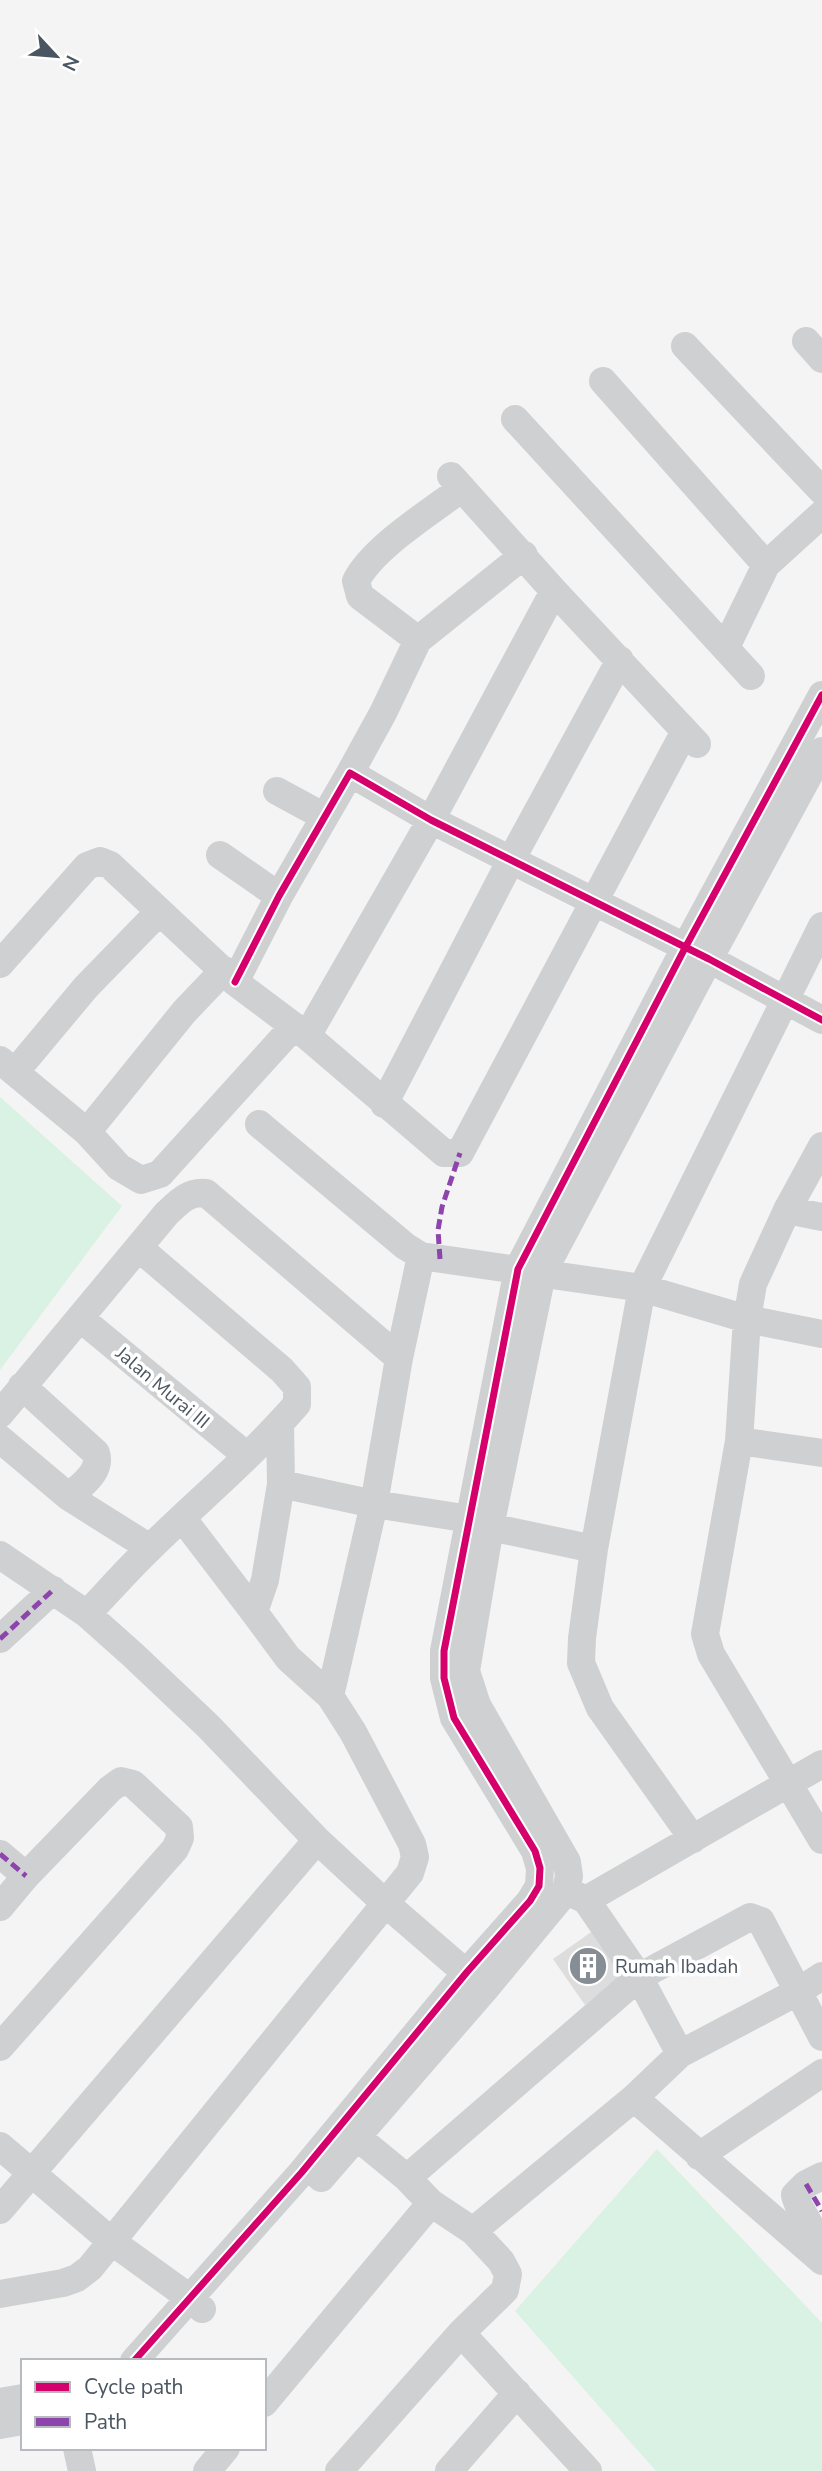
<svg xmlns="http://www.w3.org/2000/svg" width="822" height="2471" font-family="'Nunito Sans',sans-serif">
	<rect width="100%" height="100%" fill="#f4f4f4"/>
	<path fill="#d9f2e3" d="M0 1097 122 1206 0 1370Z
		M657 2149 822 2323V2471H656L515 2311Z"/>
	<path fill="#ddddde" d="M594 1930 624 1973 585 2005 553 1959Z"/>
	<g fill="none" stroke-linecap="round" stroke-linejoin="round">
		<path stroke="#ced0d2" stroke-width="28" d="M806 341 822 359
			M685 346 822 491
			M603 381 766 565
			M515 419 751 676
			M451 476 554 591 697 744
			M418 640 360 596 356 581C373 547 431 512 462 488
			M726 647 766 565 822 514
			M350 773 383 713 418 640 524 555
			M277 791 323 816
			M220 855 279 896
			M0 964 87 866 100 861 110 865 235 982 307 1036 444 1153H460L685 731
			M235 982 279 896 350 773 431 820 709 959 822 1020
			M307 1036 431 820 554 591
			M0 1060 87 1132 119 1167 141 1180 160 1174 294 1026
			M15 1072 86 987 159 912
			M384 1104 511 860 620 660
			M259 1124 405 1246 421 1256 642 1288 747 1319 822 1334
			M87 1132 184 1012 224 970
			M822 1146 787 1210 753 1284 747 1319 739 1441 705 1634 711 1654 822 1840
			M787 1210 822 1217
			M80 1318 247 1456
			M22 1386 96 1453C102 1472 81 1485 69 1497
			M0 1414 167 1213C179 1202 189 1191 206 1193L399 1358
			M280 1424 281 1484 265 1580 254 1612 288 1658 330 1696
			M0 1439 69 1497 150 1548
			M739 1441 822 1453
			M281 1484 374 1504 470 1519
			M183 1519 254 1612
			M490 1527 594 1549
			M0 1555 87 1614 133 1655 208 1726 317 1840 385 1903 480 1985
			M87 1614C108 1592 128 1569 150 1548 199 1500 252 1456 297 1404V1387L282 1370 139 1248
			M0 1639 53 1590
			M693 1839 600 1708 581 1663 582 1638 594 1549 642 1288 822 926
			M0 1854 26 1876
			M569 1892 586 1900 639 1977 680 2054
			M586 1900 822 1764
			M0 1907 26 1876 110 1789 121 1781 133 1784 179 1827 180 1838 175 1849 0 2047
			M634 2098 822 2261
			M0 2146 111 2241 190 2298 202 2309
			M699 2156 822 2073
			M321 2178 485 1989 566 1891 569 1876 567 1862 477 1705 466 1671 490 1527 542 1274 709 959 822 751
			M407 2178 639 1977 750 1917 761 1921 822 2037
			M0 2210 317 1840
			M473 2231 634 2098 680 2054 799 1991 822 1976
			M809 2249C822 2229 798 2214 795 2195L806 2184 822 2176
			M0 2294 63 2283 77 2278 90 2268 410 1873 415 1857 412 1844 353 1732 330 1696 374 1504 399 1358 421 1256
			M461 2333 588 2471
			M134 2361 302 2172 467 1972 530 1901 539 1886 540 1868 535 1851 454 1718 444 1678V1651L518 1269 685 948 822 695
			M0 2402 23 2398
			M264 2403 431 2203
			M0 2425 23 2421
			M77 2448 82 2471
			M207 2471 226 2448
			M339 2471 461 2333 505 2290 508 2274 501 2261 473 2231 431 2203 407 2178 357 2137
			M449 2471 517 2393"/>
		<path stroke="#8e44ad" stroke-width="5" stroke-dasharray="10 5" stroke-linecap="butt" d="M440 1259 438 1230 442 1207 460 1153
			M0 1639 53 1590
			M0 1854 26 1876
			M806 2184 822 2211"/>
		<g stroke="#fff" stroke-width="11">
			<path id="cycleway" d="M235 982 279 896 350 773 431 820 709 959 822 1020
				M134 2361 302 2172 467 1972 530 1901 539 1886 540 1868 535 1851 454 1718 444 1678V1651L518 1269 685 948 822 695"/>
		</g>
		<use href="#cycleway" stroke="#d6006c" stroke-width="7"/>
	</g>
	<defs>
		<g id="building-disc" transform="scale(2.0125)"><circle r="9.5" fill="#868d94" stroke="#fff"/><path d="M-4-6H4V6H1V3H-1V6H-4ZM-2.5-4.3h1.7v1.8h-1.7ZM.8-4.3h1.7v1.8H.8ZM-2.5-1h1.7V.8h-1.7ZM.8-1h1.7V.8H.8Z" fill="#fff"/></g>
	</defs>
	<g fill-rule="evenodd">
		<use href="#building-disc" x="588" y="1966"/>
	</g>
	<g text-anchor="middle" stroke-width="7" stroke-linejoin="round" paint-order="stroke">
		<g font-size="19" fill="#4a5661" stroke="#fff">
			<text transform="translate(163 1387) rotate(40)" y="7">Jalan Murai III</text>
		</g>
		<g font-size="19" fill="#4a5661" stroke="#fff" text-anchor="start">
			<text x="615" y="1973">Rumah Ibadah</text>
		</g>
	</g>
	<rect x="21" y="2359" width="245" height="91" fill="#ffffff" stroke="#b7bbc0" stroke-width="2"/>
	<rect x="35" y="2382" width="35" height="10" fill="#d6006c" stroke="#b7bbc0" stroke-width="2"/>
	<text x="84" y="2394" font-size="21" fill="#4a5661">Cycle path</text>
	<rect x="35" y="2417" width="35" height="10" fill="#8e44ad" stroke="#b7bbc0" stroke-width="2"/>
	<text x="84" y="2429" font-size="21" fill="#4a5661">Path</text>
	<g transform="translate(56 56) rotate(116)" stroke="#ffffff" stroke-width="5" paint-order="stroke">
	<path d="M0-5L12 26L0 18L-12 26Z" fill="#4a5661"/>
	<text y="-10" font-size="19" font-weight="bold" text-anchor="middle" fill="#4a5661">N</text>
	</g>
</svg>
